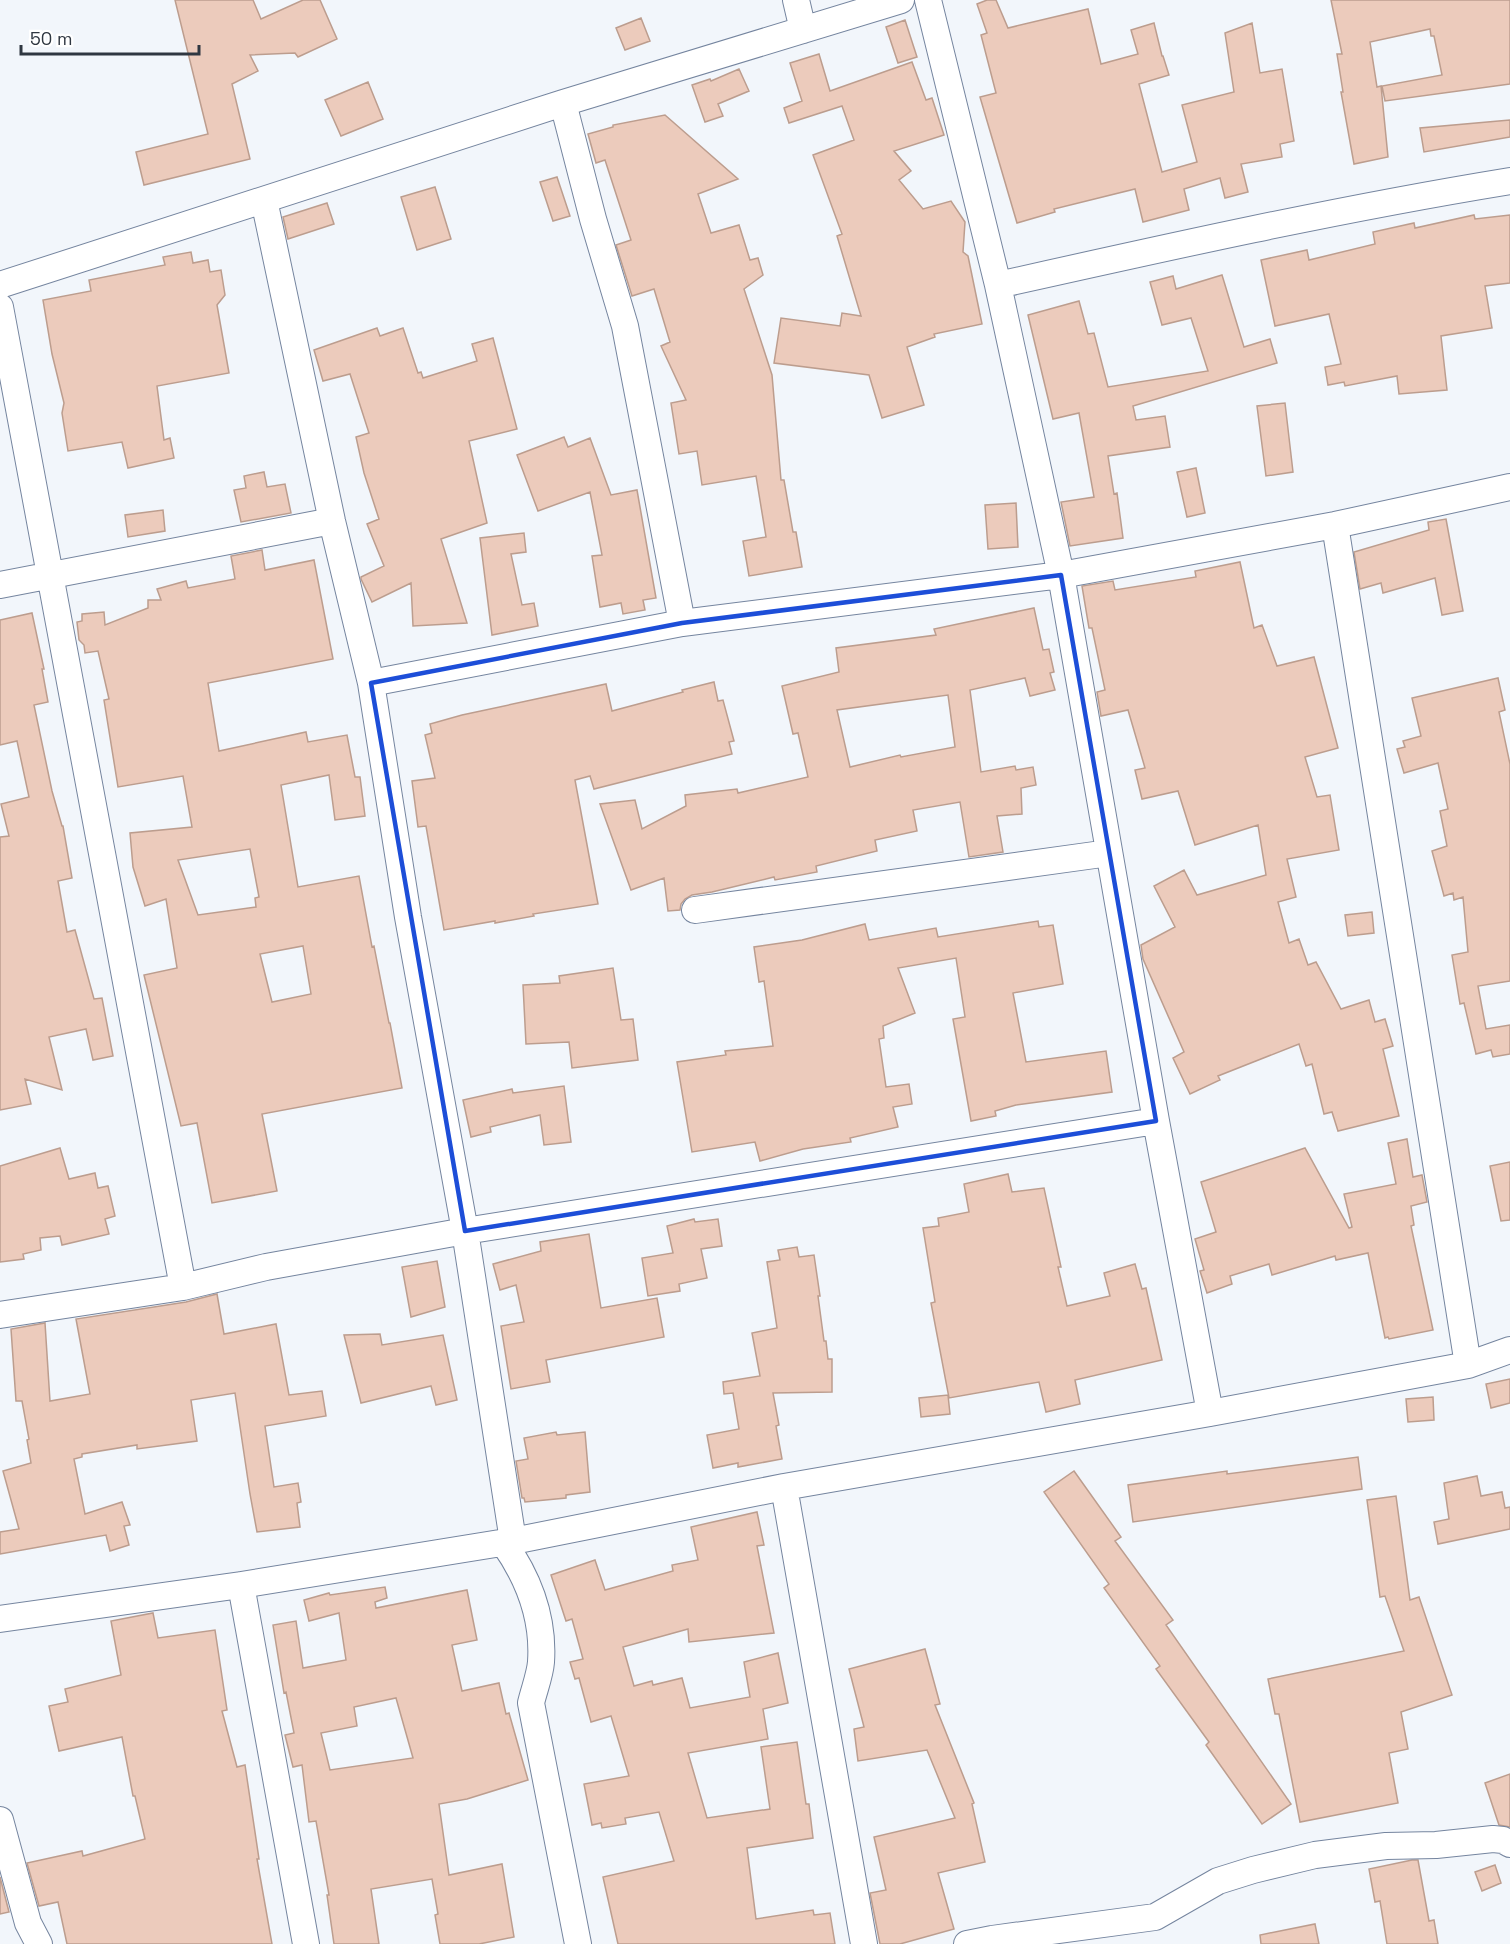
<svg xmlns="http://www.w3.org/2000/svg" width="1510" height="1944" font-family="'Space Grotesk',sans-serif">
	<rect width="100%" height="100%" fill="#f2f6fb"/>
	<path fill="#eccbbc" stroke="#bc9d8e" stroke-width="1.5" fill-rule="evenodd" d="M175 0H253L261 19 303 0H320L337 39 298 57 295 53 250 55 258 71 232 84 250 159 144 185 136 152 208 134Z
		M987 0H996L1008 28 1088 9 1101 64 1138 54 1131 30 1154 23 1162 56H1163L1169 75 1139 84 1162 172 1197 162 1182 105 1234 92 1225 33 1252 23 1260 73 1282 69 1294 141 1280 144 1282 157 1241 164 1248 192 1225 198 1220 178 1184 189 1189 210 1143 222 1135 189 1054 209 1055 212 1017 223 980 97 996 93 981 35 987 33 977 4Z
		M1331 0H1510V84L1385 101 1382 86 1442 75 1434 36H1431L1430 29 1370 42 1377 87 1381 86 1388 157 1354 164 1341 92H1343L1337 54H1342Z
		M641 18 650 41 625 50 616 28Z
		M905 20 917 57 898 63 886 27Z
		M819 54 830 91 912 62 926 100 932 98 944 135 894 151 911 171 899 180 923 209 951 201 965 222 963 252 968 256 982 324 934 334 935 337 907 347 924 405 882 418 869 375 774 363 781 318 840 326 842 313 861 316 837 236 842 234 813 155 854 140 842 106 789 123 784 108 802 101 790 63Z
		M739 69 749 91 718 104 723 116 705 122 692 85 710 79 711 81Z
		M368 82 383 119 341 136 325 100Z
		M665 115 738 179 698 194 711 233 739 225 750 260 758 258 763 275 744 289 772 375 781 480H784L793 532H796L802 567 749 576 743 541 766 537 756 476 702 485 697 451 679 454 671 403 686 400 661 346 670 342 654 289 632 296 616 245 631 240 605 160 596 163 588 134 613 127V125Z
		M1510 120V137L1424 152 1420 128Z
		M557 177 570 216 553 221 540 182Z
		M435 187 451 239 417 250 401 197Z
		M327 203 334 224 288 239 283 217Z
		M1474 215 1475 219 1510 215V283L1485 286 1492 328 1441 336 1447 390 1399 394 1397 376 1345 386 1344 382 1328 385 1325 367 1341 364 1329 314 1275 326 1261 260 1307 250 1309 260 1375 244 1373 232 1414 223 1415 228Z
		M191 252 193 263 208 260 210 272 221 270 225 295 217 305 229 373 157 386 164 440 170 438 174 458 128 468 122 442 68 451 62 413 64 403 52 354 43 300 91 291 89 280 165 265 163 257Z
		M1222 275 1244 347 1270 339 1277 363 1133 406 1136 420 1165 416 1170 447 1108 456 1114 494 1117 493 1123 538 1070 546 1061 502 1094 497 1079 413 1053 419 1028 315 1079 301 1088 334 1094 333 1108 387 1208 371 1191 318 1162 325 1150 282 1173 276 1176 289Z
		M377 328 380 336 403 328 418 373 421 372 423 378 477 361 472 344 493 338 517 429 469 441 487 523 441 539 467 623 413 626 411 583 372 602 361 579V577L384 566 367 524 379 519 364 473 356 437 369 433 350 374 323 381 314 350Z
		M1285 403 1293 472 1266 476 1257 406Z
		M564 437 568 447 590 438 611 495 637 490 656 598 643 600 645 610 623 614 621 603 600 607 592 556 602 555 590 492 538 511 517 455Z
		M1196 468 1205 513 1187 517 1177 472Z
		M264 472 267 487 285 484 291 513 241 522 234 490 246 488 244 476Z
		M1016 503 1018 547 988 549 985 505Z
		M163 510 165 531 128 537 125 515Z
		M1446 519 1463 611 1442 615 1435 578 1383 593 1381 583 1360 589 1354 552 1429 530 1428 522Z
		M524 533 526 552 511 554 522 605 534 603 538 626 492 635 480 538Z
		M262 550 265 570 314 560 333 659 208 683 219 751 306 732 308 742 347 735 355 777H360L365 816 335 820 329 775 281 785 298 887 359 876 372 947 374 946 389 1023H390L402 1088 262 1114 277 1191 212 1203 197 1123 181 1126 144 975 177 968 166 899 145 906 133 867 130 833 192 827 183 776 118 787 104 700 109 699 98 651 85 653 84 645 79 640 77 622 82 621V614L104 612 105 625 148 608V600H161L157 589 186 581 188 588 235 579 231 556ZM250 849 259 897 255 898 256 907 198 915 178 860ZM303 946 311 994 272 1002 260 954Z
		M1240 562 1254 628 1262 625 1277 666 1314 657 1338 748 1305 757 1317 797 1330 795 1339 850 1287 859 1296 897 1278 902 1289 943 1299 939 1308 965 1316 962 1341 1009 1369 1000 1375 1022 1385 1019 1393 1046 1383 1049 1399 1116 1338 1131 1332 1112 1324 1114 1312 1064 1306 1066 1299 1044 1218 1076 1220 1080 1190 1094 1173 1058 1184 1052 1143 959 1141 945 1175 927 1154 886 1184 870 1197 895 1266 875 1258 825 1195 845 1178 791 1142 799 1135 770 1145 768 1128 710 1101 716 1097 692 1105 690 1092 628H1089L1082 586 1113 581 1115 590 1196 577 1195 571Z
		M1034 608 1043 650 1049 649 1054 672 1050 673 1055 690 1030 696 1025 678 970 690 981 772 1015 766 1016 770 1033 767 1036 785 1021 788 1022 814 997 816 1003 852 969 857 960 802 913 810 917 831 875 840 877 851 816 866 817 872 775 880 774 877 712 892 692 895 685 899 681 904 680 910 668 911 664 878 631 890 600 804 635 800 642 829 686 806 685 795 737 789 738 793 808 777 798 733 793 734 782 686 839 672 836 648 936 635 934 629ZM948 695 955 747 901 757 900 755 850 767 837 710Z
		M32 613 44 669H42L48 702 34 705 52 791 62 826H63L72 878 58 881 67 932 75 930 94 999 102 998 113 1056 93 1060 86 1029 49 1037 62 1090 25 1079 31 1104 0 1110V837L9 836 1 804 29 797 17 741 0 745V620Z
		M1498 678 1505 710 1499 712 1510 764V981L1478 986 1486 1029 1510 1025V1054L1493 1057 1491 1050 1476 1054 1464 1003 1460 1004 1452 955 1468 952 1463 897 1454 900 1453 893 1444 896 1432 851 1447 846 1440 811 1448 809 1438 763 1404 773 1397 749 1405 747 1403 741 1421 736 1412 698Z
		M714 682 718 701 723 700 734 741 729 742 732 754 594 789 590 776 575 780 598 904 533 914 534 916 495 923V921L444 930 426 826 418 827 412 781 435 778 425 735 432 733 430 724 462 715 606 684 612 711 683 692 682 690Z
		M1372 912 1374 933 1348 936 1345 915Z
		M1038 921 1039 927 1053 925 1063 984 1013 993 1026 1062 1106 1051 1112 1092 1016 1105 995 1111 996 1116 971 1121 953 1019 965 1017 956 958 898 968 915 1013 883 1026 884 1038 879 1039 886 1087 909 1084 912 1104 893 1107 898 1127 850 1138 851 1142 803 1149 760 1161 755 1142 692 1152 677 1062 726 1055 725 1051 773 1046 764 981 759 982 754 947 802 940 865 924 869 940 936 928 938 937Z
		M613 968 621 1020 633 1019 638 1060 572 1068 569 1042 526 1044 523 985 560 983 559 976Z
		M564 1086 571 1142 544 1145 540 1115 490 1127 491 1132 471 1137 463 1100 512 1089 513 1093Z
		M1407 1139 1413 1177 1422 1175 1427 1202 1411 1206 1414 1225 1411 1226 1433 1330 1389 1339 1388 1337 1385 1338 1368 1253 1336 1260 1335 1256 1272 1275 1269 1264 1230 1276 1232 1284 1207 1293 1200 1271 1204 1270 1195 1239 1216 1232 1201 1182 1305 1148 1349 1228 1352 1227 1344 1194 1396 1184 1388 1143Z
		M60 1148 69 1179 95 1173 98 1188 108 1186 115 1216 105 1219 109 1234 62 1245 60 1236 40 1238 41 1250 23 1254 24 1259 0 1262V1166Z
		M1510 1162V1220L1501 1221 1490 1166Z
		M1008 1174 1012 1192 1044 1188 1061 1267H1058L1067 1306 1110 1296 1104 1273 1135 1264 1142 1289 1146 1288 1162 1360 1075 1380 1080 1404 1046 1412 1039 1382 949 1398 931 1303 935 1302 923 1228 939 1226 938 1218 969 1212 964 1184Z
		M694 1219 695 1222 718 1219 722 1246 701 1249 707 1278 679 1284 680 1291 648 1296 642 1258 673 1253 667 1226Z
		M589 1234 601 1308 657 1298 664 1337 546 1360 550 1382 511 1389 501 1326 524 1322 516 1285 500 1290 493 1264 541 1251 540 1242Z
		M797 1247 799 1257 814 1255 820 1296H818L824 1341H826L828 1359H832V1392L773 1393 779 1425 776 1426 782 1459 738 1467V1463L713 1468 707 1435 739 1429 733 1393 724 1394 723 1382 760 1376 752 1333 777 1328 767 1262 780 1260 778 1250Z
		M437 1261 445 1307 411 1317 402 1267Z
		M217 1294 224 1334 276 1324 289 1395 322 1391 326 1416 265 1426 274 1487 298 1483 301 1502 297 1503 300 1527 257 1532 250 1494 235 1393 191 1400 197 1441 137 1449V1445L82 1454V1457L74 1459 85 1514 122 1502 130 1525 124 1526 129 1545 110 1551 106 1535 0 1554V1532L19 1529 3 1471 31 1463 27 1440 29 1439 22 1401H16L11 1329 45 1323 50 1401 90 1394 76 1319 186 1302Z
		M380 1334 382 1345 443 1335 457 1400 436 1405 431 1386 361 1403 344 1335Z
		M1510 1379V1403L1491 1408 1486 1384Z
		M948 1395 950 1414 921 1417 919 1398Z
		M1433 1397 1434 1420 1408 1422 1406 1399Z
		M556 1432 557 1435 585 1432 590 1492 566 1495V1498L525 1502 524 1498H522L516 1461 528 1459 524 1438Z
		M1358 1457 1362 1489 1133 1522 1128 1485 1227 1471V1474Z
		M1074 1471 1121 1537 1115 1541 1173 1620 1166 1625 1291 1804 1262 1824 1206 1745 1209 1742 1156 1669 1160 1666 1104 1588 1109 1584 1044 1492Z
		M1477 1476 1481 1496 1502 1492 1505 1508 1510 1507V1529L1438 1544 1434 1522 1449 1519 1444 1483Z
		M1396 1496 1410 1600 1419 1597 1452 1695 1401 1712 1408 1749 1389 1753 1398 1803 1300 1822 1279 1714H1275L1268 1679 1404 1651 1385 1596 1380 1597 1367 1500Z
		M757 1512 764 1545 757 1546 774 1633 689 1642 688 1629 623 1647 634 1686 652 1681 653 1685 682 1678 690 1708 750 1697 744 1662 778 1653 788 1703 763 1709 768 1739 688 1753 707 1818 770 1809 761 1747 797 1742 806 1804H809L813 1838 747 1848 756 1919 813 1910 814 1915 830 1913 835 1944H618L603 1877 674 1861 659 1812 625 1818 626 1824 602 1828 601 1823 592 1825 584 1784 629 1776 611 1716 591 1722 579 1678 575 1679 570 1662 583 1659 572 1619 566 1621 551 1575 595 1560 605 1590 673 1571 672 1565 698 1560 691 1527Z
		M385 1587 387 1598 375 1602 376 1608 467 1590 477 1640 452 1645 462 1691 499 1683 506 1714 509 1713 528 1780 467 1799 439 1804 449 1875 502 1864 514 1937 479 1944H440L435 1915 438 1914 432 1879 371 1889 379 1944H334L327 1895H329L316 1821 309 1822 302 1765 293 1767 285 1735 294 1733 286 1692 284 1693 273 1625 296 1621 303 1668 346 1660 339 1613 309 1621 304 1600 329 1593 330 1595ZM396 1698 413 1758 330 1770 321 1733 357 1726 354 1707Z
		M153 1613 158 1638 215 1630 227 1710 222 1711 237 1767 245 1765 259 1859H257L272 1944H67L58 1902 39 1906 27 1863 82 1851 83 1856 145 1839 135 1796H133L122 1737 59 1751 49 1706 68 1702 65 1689 121 1675 111 1621Z
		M925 1649 940 1704 935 1705 974 1803 972 1804 985 1862 938 1873 954 1929 900 1944H880L870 1893 886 1890 874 1837 955 1818 927 1750 858 1761 854 1729 864 1727 849 1669Z
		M1510 1774V1827L1499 1825 1485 1783Z
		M1412 1860H1418L1429 1921 1434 1920 1438 1944H1387L1380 1901 1375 1902 1369 1869Z
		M1495 1865 1501 1883 1482 1891 1475 1872Z
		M0 1877 9 1912 0 1914Z
		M1315 1924 1319 1944H1261L1260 1935Z"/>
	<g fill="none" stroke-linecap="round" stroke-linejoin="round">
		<g stroke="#75859f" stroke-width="28">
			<path id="minor" d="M796 0 803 30
				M928 0 998 285 1061 575 1156 1121 1210 1413
				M563 103 593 219 625 326 682 623
				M264 200 332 521 371 683 408 917 465 1231 513 1541
				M0 285 563 103 901 0
				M998 285C1168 247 1338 209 1510 181
				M0 307 183 1287
				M1335 525 1468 1365
				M0 585 332 521
				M371 683 682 623 1061 575 1335 525 1510 487
				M695 910 1109 853
				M0 1315 183 1287 266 1267 465 1231 1156 1121
				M784 1487 864 1944
				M503 1542C528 1577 544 1618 541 1662 540 1675 534 1690 531 1703L578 1944
				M241 1585 306 1944
				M0 1619 241 1585 513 1541 784 1487 1210 1413 1468 1365 1510 1350
				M0 1820 28 1923 39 1944
				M967 1944 992 1939 1155 1917 1218 1881 1253 1870 1315 1855 1386 1846 1436 1845 1493 1839 1503 1840 1510 1844"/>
		</g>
		<use href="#minor" stroke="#fff" stroke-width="26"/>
	</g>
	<path fill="none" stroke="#1d4ed8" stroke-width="4.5" stroke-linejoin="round" d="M1061 575 1156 1121 465 1231 371 683 682 623Z"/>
	<path d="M21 45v9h178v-9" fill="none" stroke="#2f3741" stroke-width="3"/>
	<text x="30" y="45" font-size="18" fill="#2f3741" stroke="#ffffff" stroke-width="4.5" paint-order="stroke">50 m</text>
</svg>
